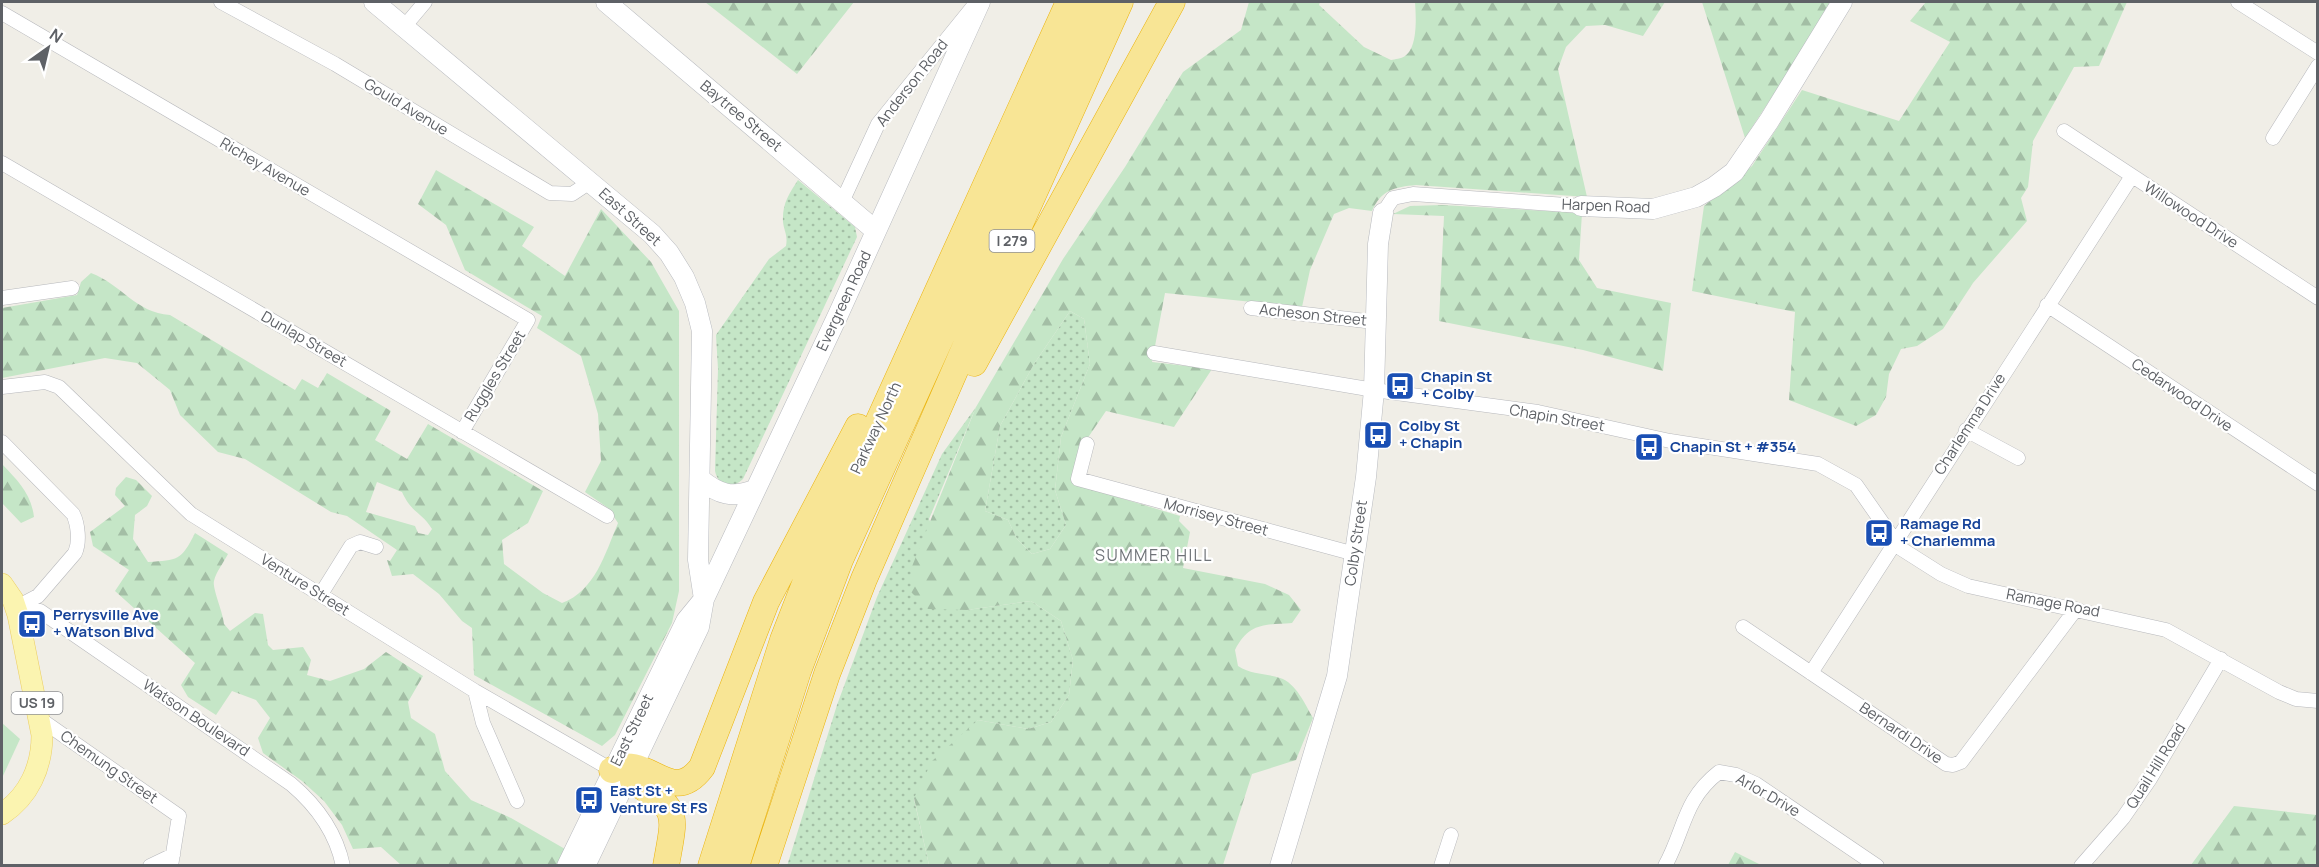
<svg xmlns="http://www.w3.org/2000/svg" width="2319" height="867" font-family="Manrope,sans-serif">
	<defs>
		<pattern id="grass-dots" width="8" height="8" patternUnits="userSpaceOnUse" patternTransform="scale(1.5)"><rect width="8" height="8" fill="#c5e6c7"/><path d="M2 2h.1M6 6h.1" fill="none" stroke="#a3bea5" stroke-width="1.8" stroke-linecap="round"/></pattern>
		<pattern id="forest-firs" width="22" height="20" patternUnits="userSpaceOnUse" patternTransform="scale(1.5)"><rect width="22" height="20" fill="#c5e6c7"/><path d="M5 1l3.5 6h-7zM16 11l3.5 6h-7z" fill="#a3bea5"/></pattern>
	</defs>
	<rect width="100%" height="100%" fill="#f0eee7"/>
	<path fill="url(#grass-dots)" d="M798 180 855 227 857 237 743 479C732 490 718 486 715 471L718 369 716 335 769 259 786 246C788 235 784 231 783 222 782 204 789 194 798 180Z
		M1070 311 1084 319 1090 364 1061 437 1055 490 1066 525 1050 549 1032 554 1017 539 1008 520 985 511 1000 426 1034 364Z
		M976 407 929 519 967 610 1031 601 1061 621 1073 660 1069 695 1051 722 1028 729 978 720 914 799 929 865 787 866 837 705 877 597 942 454Z"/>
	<path fill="url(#forest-firs)" fill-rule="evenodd" d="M705 2H854L797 74Z
		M1249 2H1320L1319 5 1364 47 1391 60C1395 59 1401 59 1405 56 1418 47 1416 16 1415 2H1665L1643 36 1605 25 1586 26 1566 47 1558 69 1587 197 1416 185C1395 187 1381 190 1372 211L1349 208 1334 214 1310 270 1302 307 1165 293 1152 362 1212 369 1174 427 1106 411 1085 442 1081 486 1180 516 1179 521 1190 532 1183 568 1265 584 1289 595 1301 610 1292 623C1263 625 1249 623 1235 650L1238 666C1252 675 1265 673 1280 678 1296 683 1305 704 1313 718L1296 760 1252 774 1223 865H929L914 798 932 761 978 720 1028 729 1051 722 1069 695 1073 660 1061 621 1031 601 967 610 928 609 911 592V569L976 407 1063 259 1125 167 1183 72 1241 30ZM1070 311 1084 319 1090 364 1061 437 1055 490 1066 525 1050 549 1032 554 1017 539 1008 520 985 511 1000 426 1034 364Z
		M1702 2H1834L1745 138Z
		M1926 2H2127L2099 66 2074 67 2033 141 2028 187 2021 198 2027 221 1973 283 1943 329 1917 346 1901 349 1889 374 1886 397 1876 415 1856 426 1789 400 1795 312 1692 291 1704 206 1752 166 1802 90 1899 121 1950 42 1910 21Z
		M436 170 534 227 522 246 565 276 601 209 651 262 679 311V591L672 623 615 735 602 746 474 675 472 628 462 621 439 594 413 574 392 576 387 560 390 561 397 550 347 516 331 512 245 459 218 452 180 415 170 390 137 363 105 358 2 378V308L77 295 81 282 91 273C121 284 136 313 170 315L295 390 302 379 318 388 327 373 391 411 375 440 407 459 428 424 543 491 528 523 502 540 504 564 543 593 562 603C595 591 605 554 618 523L608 508 585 492 601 461 598 414 581 356 537 328 542 316 465 270 446 225 418 204ZM377 482 402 492C412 514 422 512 432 529L428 535 418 533 415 526 366 512Z
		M1442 205 1582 213 1579 260 1597 288 1671 303 1663 371 1583 350 1439 321 1444 216 1393 214 1410 206Z
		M2 464C18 481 31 493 34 517L21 523 2 503Z
		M126 477 136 480 152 496 147 506 135 515 133 539 148 562C178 560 181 561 195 533L228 554C224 562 216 572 214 581 212 588 223 612 224 624L230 631 255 613 263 614 268 645 273 650 303 647 311 660 307 675 330 681 364 669 386 652 423 676 408 702 411 718 435 734 445 771 471 800 511 818 565 849 557 865H401L381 847 353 849 342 825 324 801 302 781 263 753 258 738 270 718 256 700 232 691 216 715 188 697 181 685 195 663 115 591 129 570 93 546 90 532 125 506 115 495 116 488Z
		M2234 806 2317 815V865H2191Z
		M1735 852 1761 865H1728Z"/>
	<path fill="#c5e6c7" d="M2 723 20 739 2 778Z"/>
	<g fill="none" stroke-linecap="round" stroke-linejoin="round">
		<g stroke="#b7b8bc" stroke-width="15">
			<path id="street" d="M221 2 335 64 550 193 572 194 590 182
				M2238 2 2318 53
				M2 13 528 320 462 432
				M404 27 425 2
				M2064 131 2318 298
				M2273 138 2318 66
				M2 163 607 516
				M842 202 878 124 972 8
				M1383 213 1393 198 1413 194 1581 206
				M2 298 72 288
				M2047 305 2318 484
				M1251 308 1375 322
				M1154 353 1374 390 1538 412 1670 441 1818 464 1856 485 1900 548 1941 574 1968 586 2166 630 2279 692 2296 699 2318 701
				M2 387 45 382 59 387 191 514 475 691 612 770
				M1966 430 2018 458
				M2 442 73 514C78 524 80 542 75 553L38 596 19 606
				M1087 444 1078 479 1355 554
				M321 594 351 546 360 542 376 547
				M16 608 40 611 291 784C317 806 336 832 343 866
				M1743 627 1946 764 1953 765 1961 762 2076 609
				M1811 673 2132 176
				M475 691 483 723 517 801
				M40 719 179 816 171 866
				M150 866 173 855
				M1441 866 1451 835
				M1665 866C1685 830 1683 800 1719 772L1736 775 1756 784 1877 866
				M2081 866 2123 818 2150 779 2221 659"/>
		</g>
		<g stroke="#b8babf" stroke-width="21">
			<path id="secondary" d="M374 2 652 234 669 253 684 277 695 303 702 331 698 560 704 599 699 627 585 866
				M606 2 876 231
				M1581 206 1653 209 1696 197 1714 187 1734 172 1769 121 1842 2
				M700 479C719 495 732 498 755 490
				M567 866 686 621 704 599 838 315 980 2
				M1280 866 1337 676 1366 477 1374 390 1378 244 1383 213"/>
		</g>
		<g stroke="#ebce64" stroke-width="22">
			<path id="primary" d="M2 584 13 600 18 615 42 735C42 767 29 796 2 814"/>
		</g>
		<g stroke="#ebb30b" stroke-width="27">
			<path id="highway" d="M974 363 1172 2
				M612 770C648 752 671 809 702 767L766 602 858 427
				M633 781C681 810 675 813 666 866
				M711 866 783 640 806 581 1069 2
				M736 866 798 671 840 560 1093 2
				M764 866 827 674 864 579 987 297 1120 2"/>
		</g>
		<use href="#street" stroke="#fff" stroke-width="14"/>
		<use href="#secondary" stroke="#fff" stroke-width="20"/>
		<use href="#primary" stroke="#fbf4b0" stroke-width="21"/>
		<use href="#highway" stroke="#f8e595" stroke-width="26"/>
	</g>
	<defs>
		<g id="bus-square" transform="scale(1.5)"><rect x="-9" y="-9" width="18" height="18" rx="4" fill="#1a4fb4" stroke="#fff"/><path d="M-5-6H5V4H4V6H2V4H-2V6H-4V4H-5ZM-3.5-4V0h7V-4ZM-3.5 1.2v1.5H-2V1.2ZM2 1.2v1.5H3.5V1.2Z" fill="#fff"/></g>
	</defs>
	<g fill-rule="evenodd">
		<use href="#bus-square" x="1400" y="386"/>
		<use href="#bus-square" x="1378" y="435"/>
		<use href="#bus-square" x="1649" y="447"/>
		<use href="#bus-square" x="1879" y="533"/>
		<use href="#bus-square" x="32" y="624"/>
		<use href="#bus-square" x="589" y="800"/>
	</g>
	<g text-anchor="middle" stroke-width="4.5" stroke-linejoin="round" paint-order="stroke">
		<g fill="#fff" stroke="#8e9094" stroke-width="1.5">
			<rect x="989.5" y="230" width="45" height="22" rx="4.5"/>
			<rect x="11.5" y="692" width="51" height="22" rx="4.5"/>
		</g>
		<g font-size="14" font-weight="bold" fill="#5e6166">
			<text x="1012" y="246">I 279</text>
			<text x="37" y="708">US 19</text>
		</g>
		<g font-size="15" fill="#5e6166" stroke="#fff">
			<text transform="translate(912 83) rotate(-52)" y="5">Anderson Road</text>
			<text transform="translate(406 107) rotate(31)" y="5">Gould Avenue</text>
			<text transform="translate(741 116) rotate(40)" y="5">Baytree Street</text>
			<text transform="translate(265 167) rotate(30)" y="5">Richey Avenue</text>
			<text transform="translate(1606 206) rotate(2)" y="5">Harpen Road</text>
			<text transform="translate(2191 215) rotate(33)" y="5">Willowood Drive</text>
			<text transform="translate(630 217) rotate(42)" y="5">East Street</text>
			<text transform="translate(844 301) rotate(-65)" y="5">Evergreen Road</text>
			<text transform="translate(1313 315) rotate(6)" y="5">Acheson Street</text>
			<text transform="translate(304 339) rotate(30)" y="5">Dunlap Street</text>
			<text transform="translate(495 376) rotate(-59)" y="5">Ruggles Street</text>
			<text transform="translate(2182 395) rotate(34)" y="5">Cedarwood Drive</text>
			<text transform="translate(1557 418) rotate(10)" y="5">Chapin Street</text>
			<text transform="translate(1970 424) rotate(-57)" y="5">Charlemma Drive</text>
			<text transform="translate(876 428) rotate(-65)" y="5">Parkway North</text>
			<text transform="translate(1216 517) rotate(15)" y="5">Morrisey Street</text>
			<text transform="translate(1356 543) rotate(-82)" y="5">Colby Street</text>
			<text transform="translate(305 585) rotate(32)" y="5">Venture Street</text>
			<text transform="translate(2053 603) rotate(11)" y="5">Ramage Road</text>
			<text transform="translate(196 718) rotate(34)" y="5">Watson Boulevard</text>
			<text transform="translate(632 730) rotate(-64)" y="5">East Street</text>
			<text transform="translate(1901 733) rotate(34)" y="5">Bernardi Drive</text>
			<text transform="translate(2156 766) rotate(-58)" y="5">Quail Hill Road</text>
			<text transform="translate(109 767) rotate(35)" y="5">Chemung Street</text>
			<text transform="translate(1768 795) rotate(30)" y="5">Arlor Drive</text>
		</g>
		<g font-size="15" font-weight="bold" fill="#164399" stroke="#fff" text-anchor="start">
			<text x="1421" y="382">Chapin St<tspan x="1421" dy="17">+ Colby</tspan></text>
			<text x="1399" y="431">Colby St<tspan x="1399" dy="17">+ Chapin</tspan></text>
			<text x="1670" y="452">Chapin St + #354</text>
			<text x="1900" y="529">Ramage Rd<tspan x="1900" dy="17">+ Charlemma</tspan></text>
			<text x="53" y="620">Perrysville Ave<tspan x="53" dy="17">+ Watson Blvd</tspan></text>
			<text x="610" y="796">East St +<tspan x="610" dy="17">Venture St FS</tspan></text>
		</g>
		<g font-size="16" letter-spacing="1.5" fill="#6f7378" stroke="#fff">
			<text x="1154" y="561">SUMMER HILL</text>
		</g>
	</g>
	<rect width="2319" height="867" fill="none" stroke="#5e6166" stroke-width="6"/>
	<g transform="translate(48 48) rotate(34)" stroke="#ffffff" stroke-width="4.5" paint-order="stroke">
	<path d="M0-4.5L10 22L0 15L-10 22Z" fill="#5e6166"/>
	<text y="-9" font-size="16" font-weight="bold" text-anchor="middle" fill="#5e6166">N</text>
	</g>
</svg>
